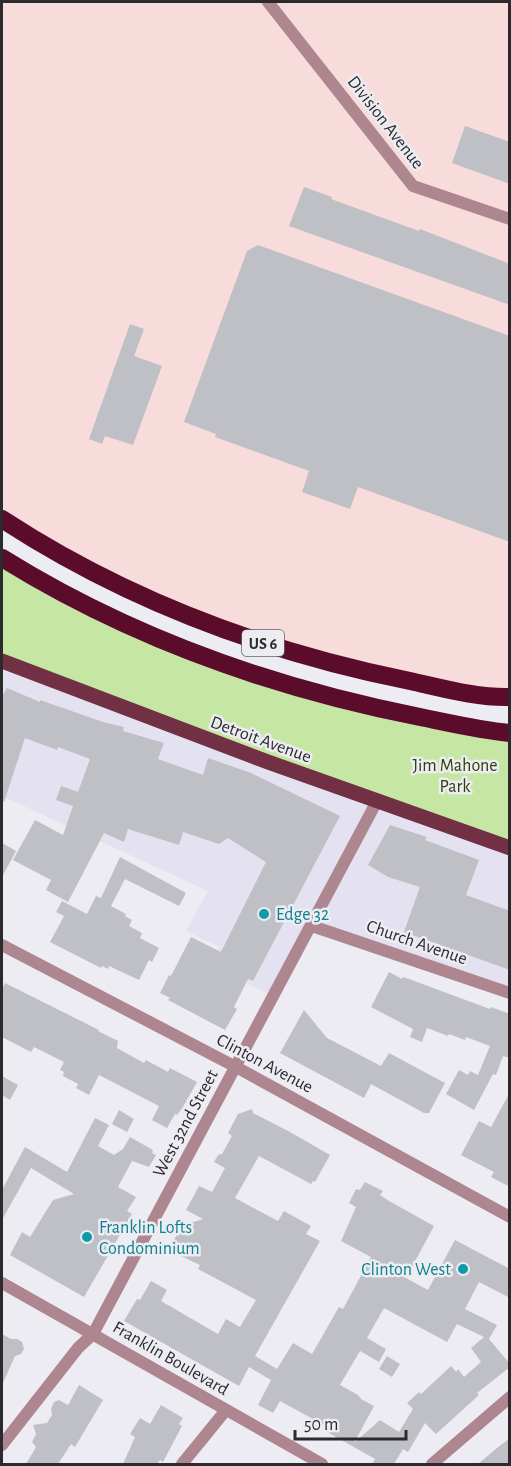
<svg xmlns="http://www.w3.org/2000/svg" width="511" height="1466" font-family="'Alegreya Sans',sans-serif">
	<rect width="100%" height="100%" fill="#edecf3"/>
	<path fill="#e4e1f0" d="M2 661 509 848V993L312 926 274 997 211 965 219 947 186 931 208 891 2 796Z"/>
	<path fill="#f7dcdb" d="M2 2H509V697L258 641 38 542 2 510Z"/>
	<path fill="#c6e7a3" d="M2 558 203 656 509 733V848L2 661Z"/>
	<path fill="#bfbfc6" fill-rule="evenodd" d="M465 126 510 142V184L452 163Z
		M304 187 332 197 331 199 419 231 420 229 510 264V305L289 226Z
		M258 245 510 336V542L358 487 350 509 302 492 309 471 215 437 216 434 184 422 247 251Z
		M130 324 144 329 134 356 162 366 133 445 105 436 102 444 89 439Z
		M7 688 40 702V700L103 722 124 727 123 731 164 743 158 759 203 775 208 758 251 773 340 816 253 981 248 979 234 1007 237 1009 225 1030 168 1000 170 998 160 993 169 975 171 976 191 937 221 952 266 862 228 838 219 844 183 832 179 845 128 829 124 842 104 833 68 902 46 890 51 880 13 860 35 820 63 835 73 806 56 800 61 786 78 792 90 759 58 747 57 750 25 738 4 802H2V696Z
		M390 825 427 837 425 840 479 860 466 895 510 911V970L404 932 420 887 388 877 368 865Z
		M2 843 16 851 2 877Z
		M120 857 186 893 179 906 125 879 111 906 126 914 125 916 132 920 129 926 142 933 140 938 159 948 152 962 149 960 139 980 109 966 108 969 102 966 101 968 50 942 64 916 56 912 62 901 87 914 96 896 101 898Z
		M389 972 402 979 403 977 409 979 490 1009 491 1007 510 1014V1058L503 1056 496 1075 493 1074 474 1110 446 1094 459 1070 468 1075 470 1071 478 1075 490 1046 466 1037 465 1040 449 1034 448 1036 427 1028 422 1042 410 1037 413 1029 371 1007Z
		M5 983 99 1030 98 1031 118 1041 117 1048 144 1063 146 1060 168 1072 170 1068 197 1082 183 1107 177 1115 175 1114 167 1128 152 1120 159 1106 99 1075 89 1095 76 1088 78 1084 63 1076 64 1072 60 1070 64 1062 34 1047 31 1052 2 1037V989Z
		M304 1010 327 1038 381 1066 389 1053 445 1083 429 1113H424L371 1084 364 1098 280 1053Z
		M2 1076 18 1085 10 1100 2 1095Z
		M510 1092V1187L491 1177 494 1172 461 1155 479 1121 491 1127Z
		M252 1109 253 1113 290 1132 330 1155 315 1182 313 1181 311 1184 259 1156 235 1198 278 1221 284 1211 311 1226 306 1234 320 1241 255 1356 277 1369 293 1343 312 1354 339 1307 343 1309 371 1257 341 1241 356 1207 349 1203 356 1189 360 1190 365 1182 383 1191 380 1195 389 1201 434 1226 406 1278 428 1290 455 1240 510 1269V1298L479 1282 465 1309 497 1325 489 1339 510 1364V1367L477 1393 479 1395 436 1434 425 1423 408 1452 403 1449 394 1464H372L375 1459 329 1433 331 1430 322 1424 280 1401 273 1413 258 1405 271 1380 249 1367 239 1386 124 1321 137 1299 140 1300 151 1281 167 1290 161 1301 218 1334 226 1319 240 1327 256 1300 198 1269 200 1265 160 1246 173 1242 178 1232 177 1227 203 1219 186 1210 199 1186 212 1192 225 1168 214 1162 218 1155 222 1154 232 1136 228 1133 238 1114ZM384 1308 447 1342 457 1324 484 1337 471 1348 481 1362 464 1377 458 1369 456 1372 451 1366 421 1394 419 1392 407 1403 413 1409 399 1432 380 1420 354 1443 374 1406 361 1399 358 1395 340 1385 360 1351 379 1362 386 1349 367 1338Z
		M119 1110 134 1119 127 1132 112 1124Z
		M95 1118 109 1125 98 1146 114 1155 123 1149 130 1137 153 1150 152 1153 156 1155 149 1167 132 1161 118 1187 136 1197 127 1211 132 1214 84 1297 10 1255 22 1232 30 1237 53 1200 74 1194 31 1168 2 1220V1190L25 1147 67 1172Z
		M2 1334 11 1339H17L22 1342 24 1349 21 1354 15 1356 2 1385Z
		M387 1356 400 1364 392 1377 379 1369Z
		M79 1385 103 1400 75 1447 71 1444 58 1464H26L36 1447 32 1442 36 1434 33 1425 47 1423 52 1415 51 1409 54 1402 59 1400 68 1405Z
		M161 1405 183 1418 179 1424 182 1426 163 1462 160 1460 157 1464H123L135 1437 130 1434 140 1418 150 1424Z
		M510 1438V1464H478L497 1448Z"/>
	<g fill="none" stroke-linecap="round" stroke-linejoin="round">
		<path stroke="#ae868f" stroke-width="12" d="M268 2 413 186 510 219
			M312 926 510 993
			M2 945 236 1067 510 1217
			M2 1445 78 1348 93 1334 377 801
			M182 1464 226 1410
			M432 1464 510 1397"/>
		<path stroke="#ae868f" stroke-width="12" d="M2 1283 322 1464"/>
		<path stroke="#723044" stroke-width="15" d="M2 661 268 762 510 848"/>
		<path stroke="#5b0c2a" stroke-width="18" d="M2 519C126 600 266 652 410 681 442 688 477 698 510 697
			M2 558C129 637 273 688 420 717 450 723 479 730 510 733"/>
	</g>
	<g fill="#0f9aa8" stroke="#edecf3" stroke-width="2">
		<circle cx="264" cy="914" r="6"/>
		<circle cx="87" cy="1237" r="6"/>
		<circle cx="463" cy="1269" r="6"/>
	</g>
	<g text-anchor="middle" stroke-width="5" stroke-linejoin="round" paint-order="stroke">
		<rect fill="#edecf3" stroke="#656468" stroke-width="1.5" x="242" y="630" width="42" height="26" rx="4.5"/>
		<g font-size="16" font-weight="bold" fill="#2b2a2d">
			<text x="263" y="649">US 6</text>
		</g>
		<g font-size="18" fill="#2b2a2d" stroke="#edecf3">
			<text transform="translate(386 122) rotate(52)" y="6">Division Avenue</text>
			<text transform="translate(261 739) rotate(20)" y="6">Detroit Avenue</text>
			<text transform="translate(417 942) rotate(19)" y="6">Church Avenue</text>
			<text transform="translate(265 1063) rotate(28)" y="6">Clinton Avenue</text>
			<text transform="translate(185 1123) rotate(-62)" y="6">West 32nd Street</text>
			<text transform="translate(171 1358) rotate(30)" y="6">Franklin Boulevard</text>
		</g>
		<g font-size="18" fill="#2b4108" stroke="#edecf3">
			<text x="455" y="771">Jim Mahone<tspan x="455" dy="21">Park</tspan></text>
		</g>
		<g font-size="18" fill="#0d838f" stroke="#edecf3" text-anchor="start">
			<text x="276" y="920">Edge 32</text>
			<text x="99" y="1233">Franklin Lofts<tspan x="99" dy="21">Condominium</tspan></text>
			<text x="451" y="1275" text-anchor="end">Clinton West</text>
		</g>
	</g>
	<rect width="511" height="1466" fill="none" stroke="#2b2a2d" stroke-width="6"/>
	<path d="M295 1430v9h111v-9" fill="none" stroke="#2b2a2d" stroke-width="3"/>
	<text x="304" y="1430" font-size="18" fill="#2b2a2d" stroke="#edecf3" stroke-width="4.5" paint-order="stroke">50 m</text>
</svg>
